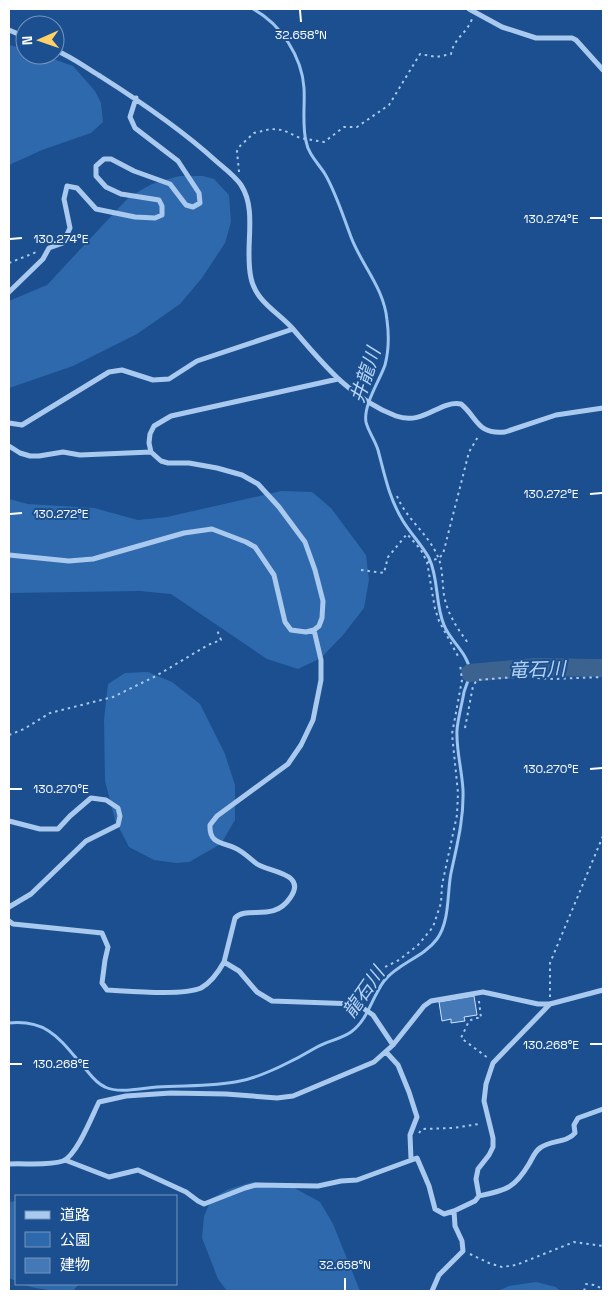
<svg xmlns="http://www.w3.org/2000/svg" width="612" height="1300" font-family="'Space Grotesk','Noto Sans JP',sans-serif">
	<rect width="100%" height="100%" fill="#1b4f8f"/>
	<path fill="#2e69ad" d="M9 45 25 49V55H42L73 66 95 91 101 103 103 122 91 133 42 150 9 165Z
		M179 176H203L214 179 229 195 231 222 225 243 202 278 180 304 137 334 73 366 9 388V301L47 285 129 197 152 184Z
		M281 491 312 492 331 508 366 555 369 580 364 608 343 635 321 658 298 669 267 659 171 594 140 591 9 593V499L28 504 94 508 138 520 167 517Z
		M148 672 172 682 200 704 225 754 235 785V820L221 844 189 862 176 863 154 860 129 847 115 820 105 781 104 720 108 684 125 673Z
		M253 1182 289 1185 320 1202 333 1224 360 1291H227L218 1279 202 1238 204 1216 212 1198 229 1189Z
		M16 1201V1281L9 1278V1202Z
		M536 1282 556 1287 560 1291H498L509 1286Z
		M22 1284H79L73 1291C57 1291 37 1290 22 1284Z"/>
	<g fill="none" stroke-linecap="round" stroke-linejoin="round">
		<path stroke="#9cc4f0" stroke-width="3" d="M9 1023C51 1019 62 1043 88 1072 92 1077 98 1084 105 1087 120 1094 141 1088 157 1087 185 1085 213 1087 240 1081 262 1077 297 1059 317 1047 328 1041 341 1039 351 1032 368 1020 372 997 384 981 398 963 423 958 437 939 450 921 447 893 451 873 457 845 464 819 463 790 462 770 456 750 457 730 458 718 462 704 464 692 466 686 470 677 470 671 468 653 450 641 444 625 435 604 439 579 429 558 422 545 411 534 403 521 389 498 385 476 378 450 375 440 368 431 366 422 363 405 380 380 385 365 389 350 389 335 387 320 384 288 362 266 351 237 343 216 336 193 325 174 318 163 308 154 306 141 302 126 305 105 304 88 302 57 281 24 253 9"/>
		<path stroke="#3c6290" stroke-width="18" d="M470 673 535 667 603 668"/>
	</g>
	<path fill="#4478b7" stroke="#cfe3fa" d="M474 996 477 1015 464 1017 465 1021 451 1023V1019L442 1021 439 1002Z"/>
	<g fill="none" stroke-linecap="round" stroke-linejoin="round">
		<path stroke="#a9c9ee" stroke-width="2" stroke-dasharray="2.5 4" stroke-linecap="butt" d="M239 172 237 151 240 146 254 133 271 129 283 130 300 138 324 142 344 127H357L389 105 420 54 436 57 451 54C454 38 467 33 472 19
			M9 263 39 251
			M397 496C406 519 428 533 438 557 443 568 442 582 444 595 447 613 457 628 468 643
			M428 562 439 558 443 554 469 452 479 435
			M361 570 384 573 388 557 407 534 421 550 427 562 435 609 439 621 459 658
			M465 728 473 686 477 680 516 677 554 679 603 677
			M9 735 24 729 50 713 113 697 156 676 208 645 221 640 217 630
			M550 997V963L603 836
			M362 998 383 968 399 960 418 945 433 927 441 903 442 885 457 815 458 793 452 734 462 680 460 664
			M479 1001 481 1018H475L469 1021 461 1038 488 1058
			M419 1133 422 1129 453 1128 479 1124
			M470 1254 489 1263 502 1267 516 1265 574 1242 603 1246
			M584 1291 586 1284 594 1285 603 1289"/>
		<path stroke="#a9c9ee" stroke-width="5" d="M469 9 502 27 536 38H572L576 40 603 70
			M9 30 25 37
			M55 50C72 57 85 67 100 76 141 102 181 129 216 161 224 168 235 176 241 185 258 211 244 248 251 278 256 302 278 312 293 329 323 364 351 399 396 416 424 426 439 400 461 404 478 418 477 435 505 432L556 415 603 408
			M9 292 43 259 49 248 63 243 70 228 64 199 67 186 77 188 96 209 135 217 155 218 162 215V206L159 200 121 194 106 187 96 176V166L104 159H111L134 171 170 184 186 205 193 207 200 203 199 193 178 161 135 128 130 117 136 98
			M9 423 22 425 109 372 122 370 153 380 169 379 197 361 293 329
			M9 446 20 453 30 456H39L63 452 80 455 151 452
			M9 555 69 561 93 559 184 533 212 529 246 542 255 547 274 575 285 622 291 630 306 632 314 630 319 626 322 618 323 601 315 570 305 542 279 507 258 484 242 475 217 468 189 463H168L161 461 151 452 149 443 150 434 154 426 171 416 338 379
			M9 821 40 829H58L70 816 91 798 106 800 118 808 120 816 118 825 86 841 31 894 9 907
			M9 921 13 924 102 933 108 947 105 960 102 983 107 990C128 991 183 996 201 988 210 983 219 971 224 962L239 971 257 992 272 1001 357 1004 373 1015 393 1045
			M224 962 235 918C247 905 273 923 290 898 308 873 269 872 257 864 250 859 244 852 235 848 222 842 209 844 210 825L217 816 288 764 301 745 313 720 321 680V660L314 630
			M386 1052 398 1065 409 1092 417 1117 410 1135 411 1159
			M65 1160 109 1177 138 1170 186 1192 198 1201 204 1204 245 1188 256 1185 318 1186 341 1181 357 1180 417 1158 429 1186 435 1209 444 1214 454 1211 455 1226 462 1241 463 1251 439 1275 432 1291
			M9 1164C24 1163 49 1166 63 1161 77 1155 92 1116 99 1102L126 1096 171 1093 226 1094 277 1098 293 1096 374 1062 393 1045 424 1006 431 1001 483 992 538 1004H550L603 990
			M479 1196C506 1190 514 1189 529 1164 532 1159 535 1151 540 1148 550 1140 567 1143 575 1133L574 1125 578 1118 603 1109
			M454 1211 475 1201 479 1196 476 1179 478 1169 489 1155 493 1147V1138L484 1101 486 1084 493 1063 550 1004"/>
	</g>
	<path fill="none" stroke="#fff" stroke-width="2" d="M300 10 301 22M590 218H602M10 239 22 238M590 494 602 493M10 514 22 513M590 769 602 768M10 789H22M590 1044H602M10 1064H22M345 1278V1290"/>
	<g text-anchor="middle" stroke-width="4" stroke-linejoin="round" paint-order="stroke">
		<g font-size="19" font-style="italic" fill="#b5d3f5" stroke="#1b4f8f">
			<text transform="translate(365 375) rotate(-72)" y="7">井龍川</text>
			<text transform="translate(537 669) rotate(-2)" y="7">竜石川</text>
			<text transform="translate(363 992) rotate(-55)" y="7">龍石川</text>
		</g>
	</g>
	<g font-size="12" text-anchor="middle" fill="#fff" stroke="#1b4f8f" stroke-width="4" stroke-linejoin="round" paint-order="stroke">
		<text x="301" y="39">32.658°N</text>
		<text x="551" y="223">130.274°E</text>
		<text x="61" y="243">130.274°E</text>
		<text x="551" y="498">130.272°E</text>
		<text x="61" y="518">130.272°E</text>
		<text x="551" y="773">130.270°E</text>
		<text x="61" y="793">130.270°E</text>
		<text x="551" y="1049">130.268°E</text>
		<text x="61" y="1068">130.268°E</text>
		<text x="345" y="1269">32.658°N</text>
	</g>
	<rect width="612" height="1300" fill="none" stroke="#ffffff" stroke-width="20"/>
	<rect x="15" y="1195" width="162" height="90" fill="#1b4f8f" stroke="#7695bc"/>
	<rect x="25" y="1211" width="25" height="8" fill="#a9c9ee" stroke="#7695bc"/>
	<text x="60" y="1220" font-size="15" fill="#ffffff">道路</text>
	<rect x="25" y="1232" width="25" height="15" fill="#2e69ad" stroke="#7695bc"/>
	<text x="60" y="1245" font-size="15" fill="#ffffff">公園</text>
	<rect x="25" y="1258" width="25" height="15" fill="#4478b7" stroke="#7695bc"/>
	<text x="60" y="1270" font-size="15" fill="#ffffff">建物</text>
	<g transform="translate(40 40) rotate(268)"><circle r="24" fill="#1b4f8f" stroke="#7695bc"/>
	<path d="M0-4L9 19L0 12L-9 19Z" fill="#ffd166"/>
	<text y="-8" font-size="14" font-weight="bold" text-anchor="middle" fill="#ffffff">N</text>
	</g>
</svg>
